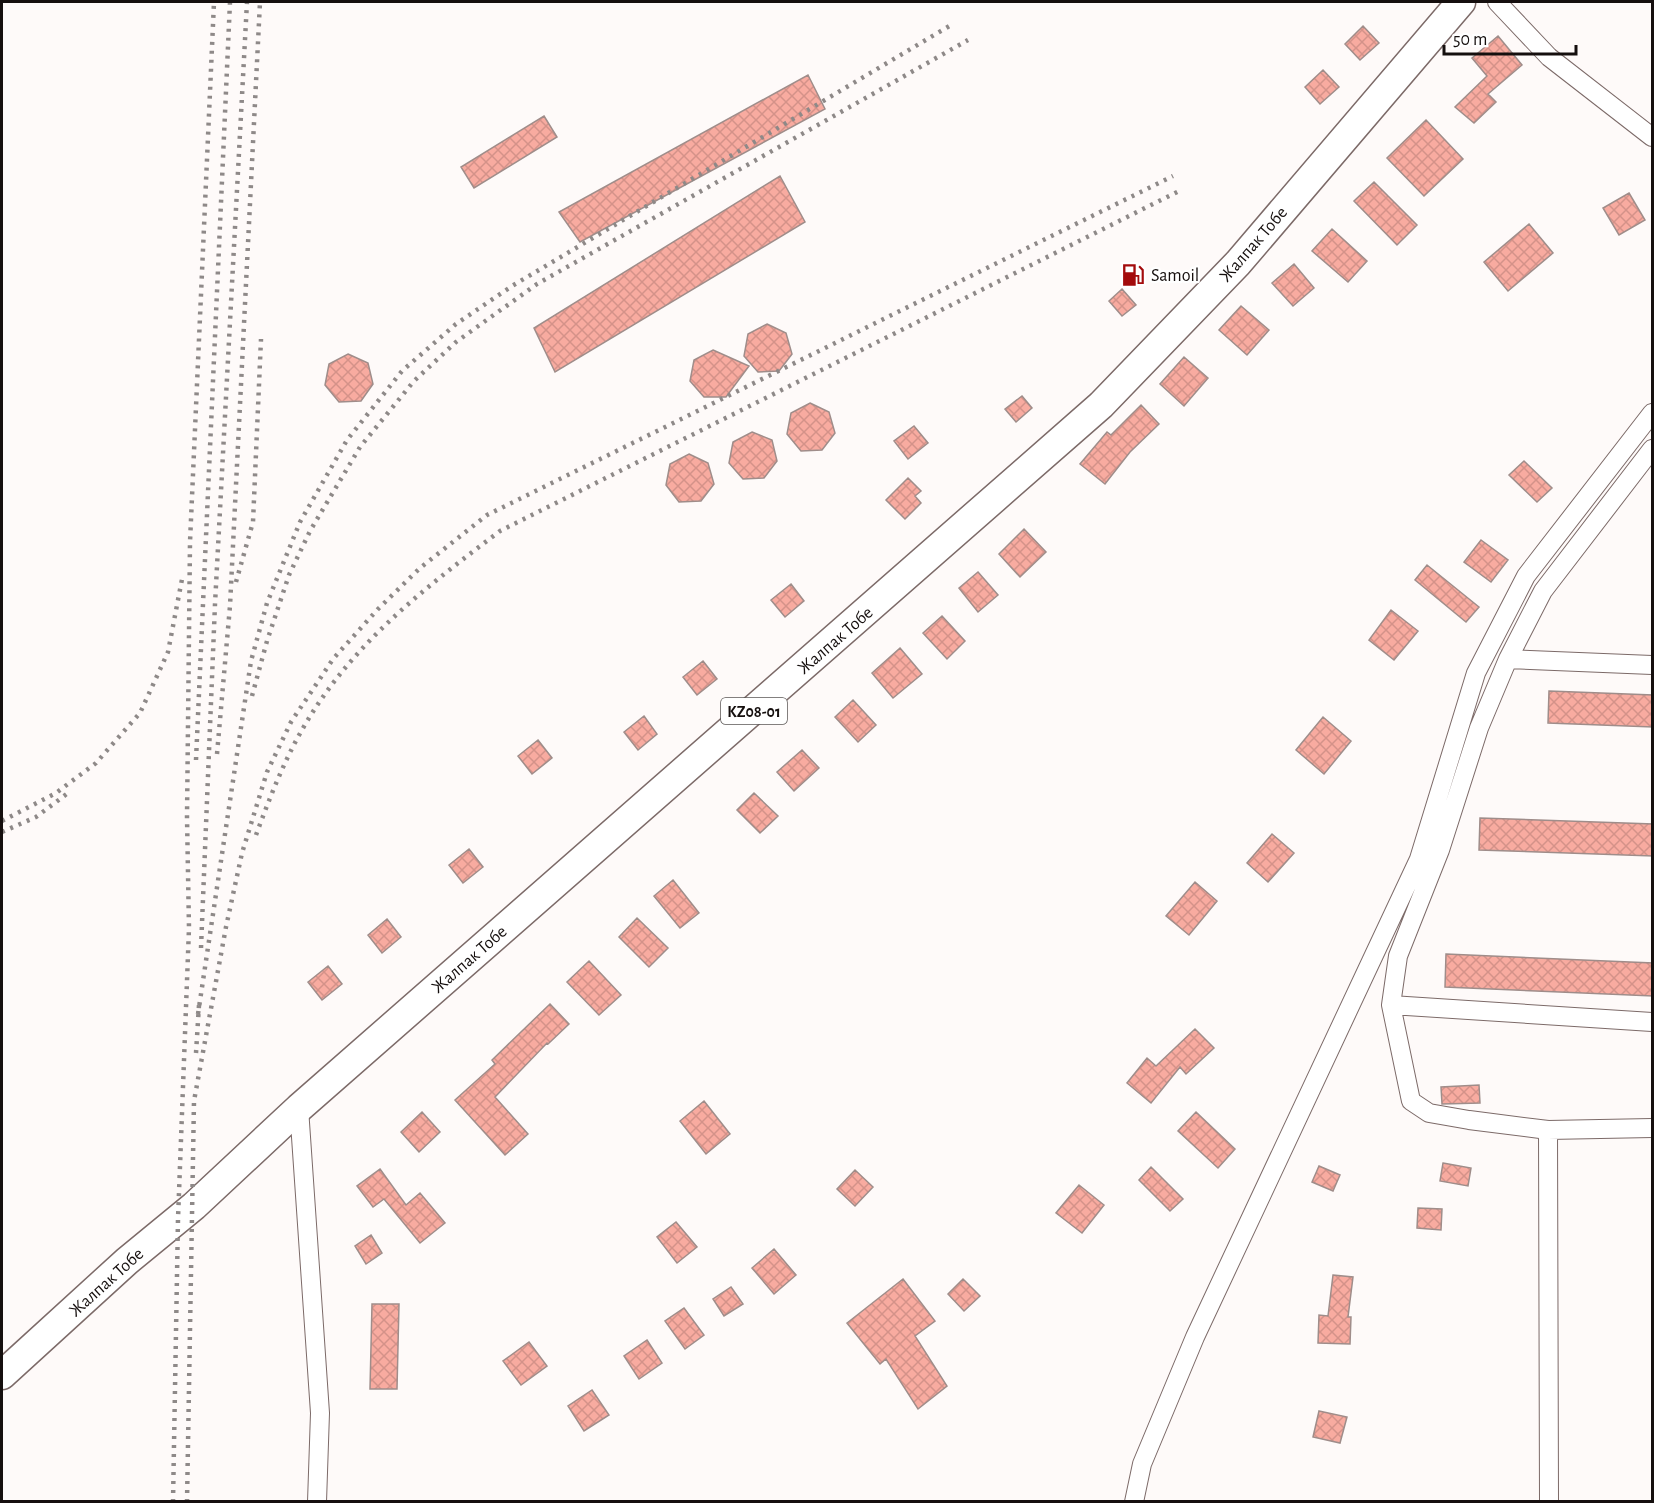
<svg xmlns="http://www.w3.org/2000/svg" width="1654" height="1503" font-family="'Alegreya Sans',sans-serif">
	<defs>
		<pattern id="building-cross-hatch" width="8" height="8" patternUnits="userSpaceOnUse" patternTransform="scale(1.5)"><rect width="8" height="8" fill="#f8aba0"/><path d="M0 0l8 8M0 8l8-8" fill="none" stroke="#d49289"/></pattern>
	</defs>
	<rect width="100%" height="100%" fill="#fefaf9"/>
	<path fill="url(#building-cross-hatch)" stroke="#9f8d8a" stroke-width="1.5" d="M1363 26 1379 43 1360 60 1345 44Z
		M1498 36 1522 65 1488 94 1496 102 1474 123 1455 107 1487 76 1472 58Z
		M1323 70 1339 87 1320 104 1305 87Z
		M808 75 825 109 580 242 559 212Z
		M544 116 557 137 474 188 461 167Z
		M1426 120 1463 159 1424 196 1387 158Z
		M780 176 805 222 555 372 534 328Z
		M1374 182 1417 225 1397 245 1354 201Z
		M1629 193 1645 220 1619 235 1603 208Z
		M1529 224 1553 253 1508 291 1484 262Z
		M1332 229 1367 261 1348 282 1312 251Z
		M1294 264 1314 288 1293 306 1272 283Z
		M1122 289 1136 305 1122 316 1109 301Z
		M1241 306 1269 330 1247 355 1219 330Z
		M767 324 786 333 792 354 779 371 758 372 744 356 748 334Z
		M713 350 749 366 726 397H704L690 381 694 360Z
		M348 354 368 363 373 384 361 401 339 402 325 385 329 364Z
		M1184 357 1208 378 1184 406 1160 384Z
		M1022 396 1032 408 1016 422 1005 409Z
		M810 403 829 412 835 433 822 450 801 451 787 434 791 413Z
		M1141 405 1159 424 1130 452 1105 484 1080 464 1107 432 1111 435Z
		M914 426 928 443 908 459 894 441Z
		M752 432 772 440 777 461 764 478 743 479 729 463 733 442Z
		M689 454 708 463 714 484 701 501 679 502 666 485 670 464Z
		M1524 461 1552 488 1537 502 1509 475Z
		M908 478 921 491 915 496 921 503 905 519 886 500Z
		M1024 529 1046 552 1020 577 999 554Z
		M1481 540 1508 560 1491 582 1464 562Z
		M1427 565 1479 607 1466 622 1415 580Z
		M978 572 998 595 978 612 959 588Z
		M791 584 804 601 785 617 771 600Z
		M1391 610 1418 631 1394 660 1369 640Z
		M942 616 965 641 947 659 923 633Z
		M900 648 922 674 893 698 872 673Z
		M703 661 717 679 697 695 683 677Z
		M1549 691 1653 695V727L1548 723Z
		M853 700 876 725 858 742 835 717Z
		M644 716 657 734 638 750 624 732Z
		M1323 717 1351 741 1324 774 1296 750Z
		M538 740 552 758 532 774 518 756Z
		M802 750 819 768 794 791 777 772Z
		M754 793 778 816 760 833 737 810Z
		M1480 818 1653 824V856L1479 850Z
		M1272 834 1294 853 1268 882 1247 863Z
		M469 849 483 867 463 883 449 865Z
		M673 880 699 913 680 928 654 896Z
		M1195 882 1217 901 1189 935 1166 916Z
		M637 918 668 948 649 967 619 937Z
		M387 919 401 937 382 953 368 935Z
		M1446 954 1653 963V996L1445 987Z
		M589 961 621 995 599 1015 567 982Z
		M328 966 342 984 322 1000 308 982Z
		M550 1004 569 1024 548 1044 547 1043 495 1097 528 1134 505 1155 455 1100 495 1064 492 1060Z
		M1195 1029 1214 1048 1186 1074 1180 1067 1151 1103 1127 1083 1147 1058 1156 1066Z
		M1479 1085 1480 1103 1442 1104 1441 1087Z
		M704 1101 730 1134 706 1154 680 1121Z
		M422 1112 440 1132 419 1152 401 1132Z
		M1196 1112 1235 1149 1218 1168 1178 1131Z
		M1443 1163 1471 1168 1468 1186 1440 1181Z
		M1319 1166 1340 1175 1333 1191 1312 1182Z
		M1151 1167 1183 1199 1170 1211 1139 1180Z
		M380 1169 406 1205 420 1193 445 1223 420 1243 384 1199 373 1207 357 1186Z
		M855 1170 873 1187 855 1206 837 1189Z
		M1079 1185 1104 1205 1082 1233 1056 1213Z
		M1418 1208 1442 1209 1441 1230 1417 1228Z
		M676 1222 697 1247 677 1263 657 1237Z
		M371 1235 382 1253 366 1264 355 1246Z
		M774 1249 796 1275 774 1294 752 1268Z
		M1333 1275 1353 1277 1348 1317H1351L1350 1344 1318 1343 1319 1315 1328 1316Z
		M903 1279 935 1321 915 1336 947 1386 918 1409 886 1359 880 1364 847 1323Z
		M963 1279 980 1296 964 1311 948 1294Z
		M731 1287 743 1304 724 1316 713 1299Z
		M372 1304H399L397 1389H370Z
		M684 1308 704 1335 685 1349 665 1321Z
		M647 1340 662 1363 639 1379 624 1356Z
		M529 1342 547 1366 521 1385 503 1361Z
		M592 1390 609 1415 584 1431 568 1406Z
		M1319 1411 1347 1417 1340 1443 1313 1437Z"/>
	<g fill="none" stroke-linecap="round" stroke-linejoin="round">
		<g stroke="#7c6a68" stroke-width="20">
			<path id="minor" d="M1497 2 1549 57 1652 137
				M1652 449 1543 591 1508 659 1479 728 1440 850 1398 956 1391 1005 1411 1101 1429 1113 1469 1120 1548 1130 1652 1128
				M1508 659 1652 665
				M1391 1005 1652 1022
				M299 1108 320 1413 317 1502
				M1548 1130 1549 1502
				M1134 1502 1142 1464 1195 1337 1419 859 1476 673 1526 576 1652 413"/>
		</g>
		<g stroke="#7c6a68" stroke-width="31">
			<path id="primary" d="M2 1375 127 1261 194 1206 299 1108 1101 405 1238 263 1461 2"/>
		</g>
		<use href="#minor" stroke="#fff" stroke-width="18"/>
		<use href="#primary" stroke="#fff" stroke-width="28"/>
		<path stroke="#8e8988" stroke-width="4.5" stroke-dasharray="3 6" stroke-linecap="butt" d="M236 582 253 522 261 339
			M252 696 267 641 289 575 310 531 360 447 414 381 456 342 537 284 968 40
			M217 754 230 606 260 2
			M196 760 230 2
			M2 821 56 793 96 763 140 713 168 652 183 574
			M2 832 36 817 68 793
			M256 835C270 797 285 758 306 723 354 642 426 587 500 531L1179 191
			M201 948 215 604 247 2
			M198 1014 251 661 267 603 300 522 347 440 402 371 456 324 512 286 951 25
			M196 1053 199 1005
			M173 1502 178 1219 189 928 187 817 190 542 214 2
			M187 1502 194 1101 226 927 242 853 267 772 291 722 333 659 378 609 420 568 487 515 1173 176"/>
	</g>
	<defs>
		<g id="fuel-bare" transform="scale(1.8)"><path d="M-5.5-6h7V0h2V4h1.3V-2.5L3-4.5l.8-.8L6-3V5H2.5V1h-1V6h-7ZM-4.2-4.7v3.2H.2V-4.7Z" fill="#a30b0c" stroke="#fff" stroke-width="2.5" paint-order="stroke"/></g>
	</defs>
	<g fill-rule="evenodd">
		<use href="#fuel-bare" x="1133" y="275"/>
	</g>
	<g text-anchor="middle" stroke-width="4.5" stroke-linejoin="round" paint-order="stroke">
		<rect fill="#fff" stroke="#5b5756" stroke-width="1.5" x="721" y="698" width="66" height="26" rx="4.5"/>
		<g font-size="16" font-weight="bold" fill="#150f0e">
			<text x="754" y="717">KZ08-01</text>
		</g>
		<g font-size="18" fill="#150f0e" stroke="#fff">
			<text transform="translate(1253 244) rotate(-49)" y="6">Жалпак Тобе</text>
			<text transform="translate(835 640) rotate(-41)" y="6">Жалпак Тобе</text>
			<text transform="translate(469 959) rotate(-41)" y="6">Жалпак Тобе</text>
			<text transform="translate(106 1282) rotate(-42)" y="6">Жалпак Тобе</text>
		</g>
		<g font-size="18" fill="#150f0e" stroke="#fff" text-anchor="start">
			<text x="1151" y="281">Samoil</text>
		</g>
	</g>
	<rect width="1654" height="1503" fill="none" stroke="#150f0e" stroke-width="6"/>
	<path d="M1444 45v9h132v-9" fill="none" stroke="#150f0e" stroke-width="3"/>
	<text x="1453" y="45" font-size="18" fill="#150f0e" stroke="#ffffff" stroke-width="4.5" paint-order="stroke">50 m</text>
</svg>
